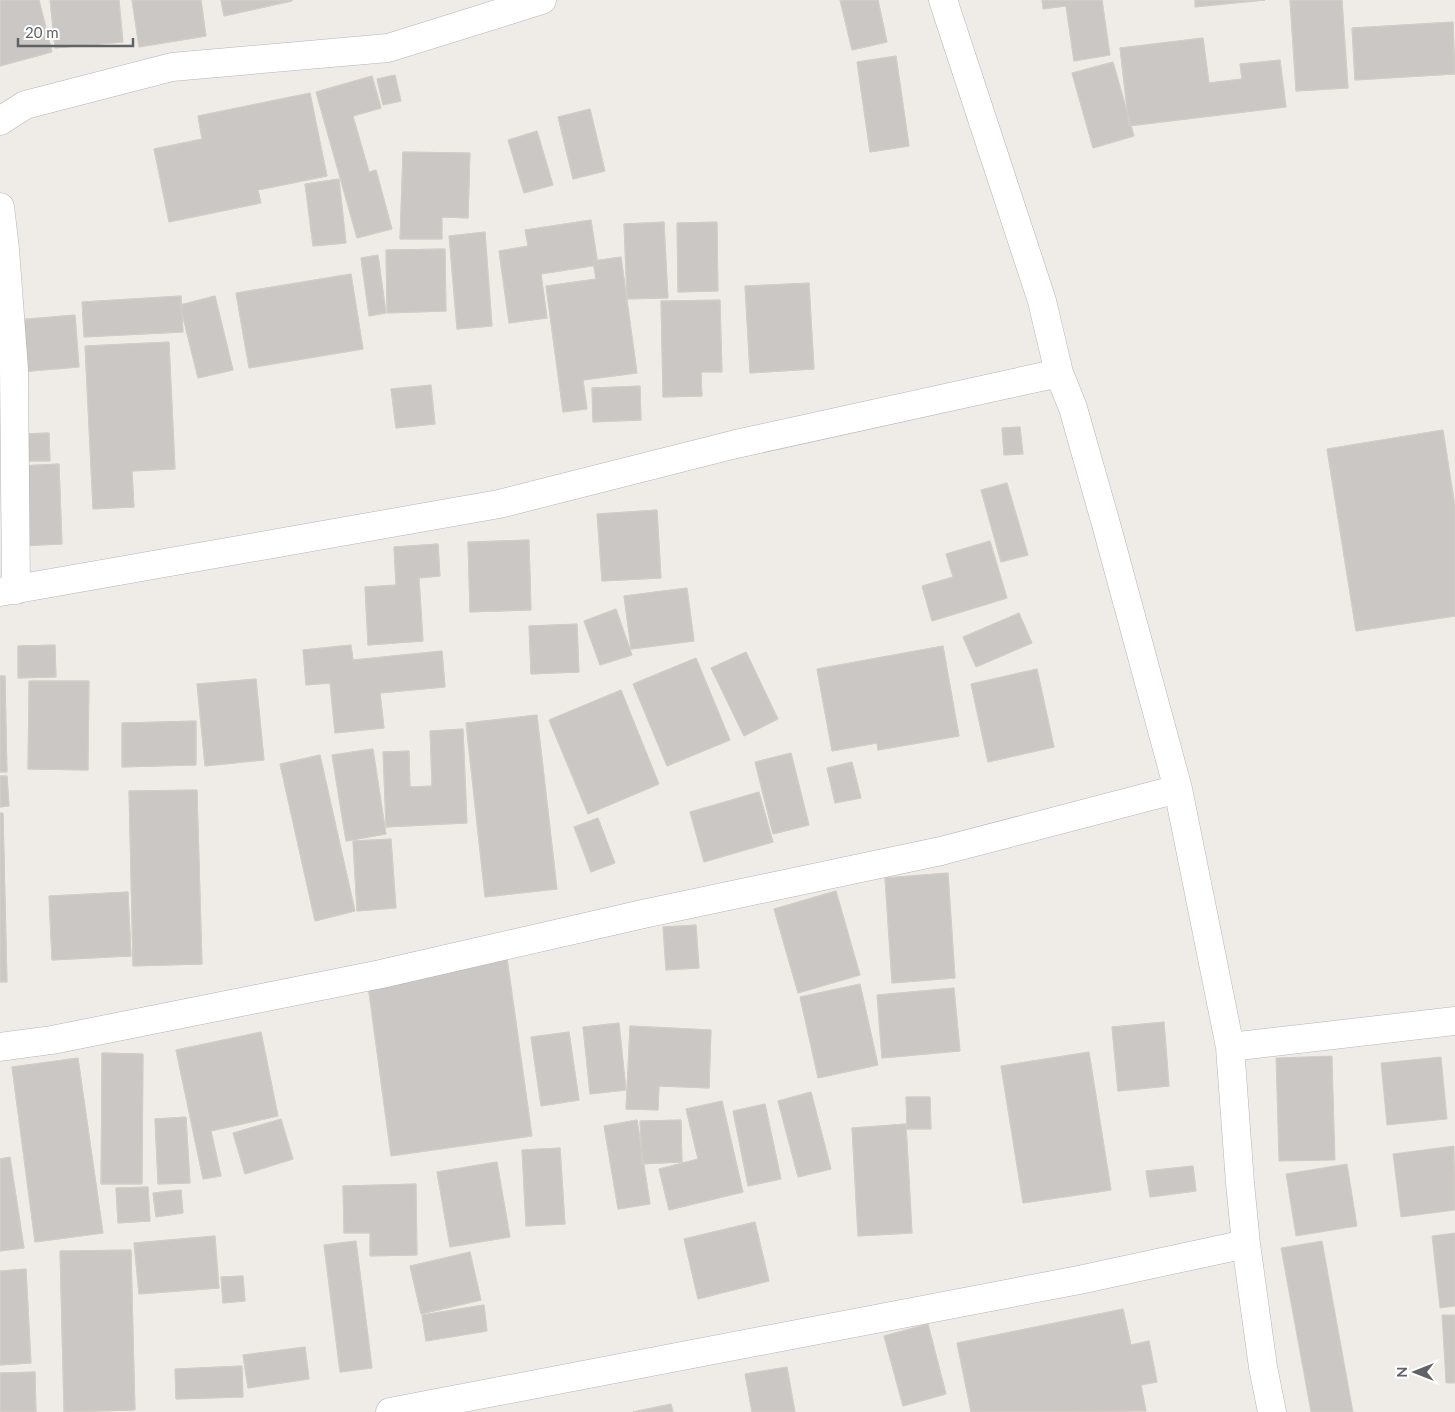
<svg xmlns="http://www.w3.org/2000/svg" width="1455" height="1412" font-family="Lato,sans-serif">
	<rect width="100%" height="100%" fill="#efece7"/>
	<path fill="#cbc7c4" stroke="#d4cdc6" d="M0 0H39L52 52 0 66Z
		M0 0H39L52 52 0 66Z
		M50 0H119L123 42 55 48Z
		M50 0H119L123 42 55 48Z
		M132 0H201L206 36 139 47Z
		M132 0H201L206 36 139 47Z
		M221 0H292V1L224 16Z
		M221 0H292V1L224 16Z
		M840 0H878L887 42 852 50Z
		M840 0H878L887 42 852 50Z
		M1042 0H1102L1110 55 1074 61 1066 6 1043 9Z
		M1042 0H1102L1110 55 1074 61 1066 6 1043 9Z
		M1195 0H1265L1195 7Z
		M1195 0H1265L1195 7Z
		M1290 0H1342L1348 88 1296 91Z
		M1290 0H1342L1348 88 1296 91Z
		M1453 22 1455 74 1355 80 1352 28Z
		M1453 22 1455 74 1355 80 1352 28Z
		M1203 38 1209 83 1242 79 1240 64 1280 60 1286 107 1129 126 1120 48Z
		M1203 38 1209 83 1242 79 1240 64 1280 60 1286 107 1129 126 1120 48Z
		M896 56 909 146 870 152 857 62Z
		M896 56 909 146 870 152 857 62Z
		M1113 62 1134 136 1093 148 1072 73Z
		M1113 62 1134 136 1093 148 1072 73Z
		M395 75 401 101 383 105 377 79Z
		M395 75 401 101 383 105 377 79Z
		M372 76 381 108 353 116 369 172 376 170 392 229 357 238 316 92Z
		M372 76 381 108 353 116 369 172 376 170 392 229 357 238 316 92Z
		M310 93 327 176 258 190 261 203 169 222 154 149 202 139 198 116Z
		M310 93 327 176 258 190 261 203 169 222 154 149 202 139 198 116Z
		M590 109 605 171 573 179 558 117Z
		M590 109 605 171 573 179 558 117Z
		M537 131 553 185 524 193 508 140Z
		M537 131 553 185 524 193 508 140Z
		M403 152 470 153 468 218 442 217V239H400Z
		M403 152 470 153 468 218 442 217V239H400Z
		M339 179 346 243 313 246 305 184Z
		M339 179 346 243 313 246 305 184Z
		M591 220 598 265 541 274 547 318 509 323 499 251 528 246 525 230Z
		M591 220 598 265 541 274 547 318 509 323 499 251 528 246 525 230Z
		M664 222 668 298 627 299 624 224Z
		M664 222 668 298 627 299 624 224Z
		M717 222 718 291 678 292 677 223Z
		M717 222 718 291 678 292 677 223Z
		M485 232 492 326 457 329 449 236Z
		M485 232 492 326 457 329 449 236Z
		M445 249 446 311 387 313 386 250Z
		M445 249 446 311 387 313 386 250Z
		M378 255 386 313 369 316 361 258Z
		M378 255 386 313 369 316 361 258Z
		M621 257 637 373 583 380 587 409 563 412 546 286 596 279 593 261Z
		M621 257 637 373 583 380 587 409 563 412 546 286 596 279 593 261Z
		M351 274 363 349 249 368 236 293Z
		M351 274 363 349 249 368 236 293Z
		M809 283 814 369 750 373 745 286Z
		M809 283 814 369 750 373 745 286Z
		M181 296 183 332 84 337 82 302Z
		M181 296 183 332 84 337 82 302Z
		M215 296 233 370 198 378 180 305Z
		M215 296 233 370 198 378 180 305Z
		M720 300 722 372H701L702 396 663 397 661 301Z
		M720 300 722 372H701L702 396 663 397 661 301Z
		M75 315 79 367 20 372 16 320Z
		M75 315 79 367 20 372 16 320Z
		M169 342 175 469 132 471 134 507 93 509 85 346Z
		M169 342 175 469 132 471 134 507 93 509 85 346Z
		M431 385 435 424 396 428 391 389Z
		M431 385 435 424 396 428 391 389Z
		M640 386 641 420 593 422 592 388Z
		M640 386 641 420 593 422 592 388Z
		M1020 427 1023 454 1004 455 1002 428Z
		M1020 427 1023 454 1004 455 1002 428Z
		M1443 430 1455 507V616L1356 631 1327 449Z
		M1443 430 1455 507V616L1356 631 1327 449Z
		M49 433 50 461H19V434Z
		M49 433 50 461H19V434Z
		M59 464 62 544 21 546 18 466Z
		M59 464 62 544 21 546 18 466Z
		M1007 483 1028 555 1001 562 981 490Z
		M1007 483 1028 555 1001 562 981 490Z
		M657 510 661 578 602 581 597 514Z
		M657 510 661 578 602 581 597 514Z
		M529 540 531 610 470 612 468 542Z
		M529 540 531 610 470 612 468 542Z
		M990 541 1007 598 932 621 922 586 953 577 946 554Z
		M990 541 1007 598 932 621 922 586 953 577 946 554Z
		M438 544 440 576 419 578 423 641 368 645 365 587 396 585 394 547Z
		M438 544 440 576 419 578 423 641 368 645 365 587 396 585 394 547Z
		M687 588 694 641 631 649 624 596Z
		M687 588 694 641 631 649 624 596Z
		M616 609 632 655 600 665 584 621Z
		M616 609 632 655 600 665 584 621Z
		M1019 613 1032 643 976 667 963 637Z
		M1019 613 1032 643 976 667 963 637Z
		M577 624 579 672 531 674 529 626Z
		M577 624 579 672 531 674 529 626Z
		M55 645 56 677 18 678V646Z
		M55 645 56 677 18 678V646Z
		M351 645 353 660 442 651 445 687 380 693 384 728 335 733 330 683 306 685 303 650Z
		M351 645 353 660 442 651 445 687 380 693 384 728 335 733 330 683 306 685 303 650Z
		M943 646 959 736 878 750 877 743 832 751 817 669Z
		M943 646 959 736 878 750 877 743 832 751 817 669Z
		M746 652 778 719 744 736 711 668Z
		M746 652 778 719 744 736 711 668Z
		M696 658 730 740 667 766 633 684Z
		M696 658 730 740 667 766 633 684Z
		M1037 669 1054 747 988 762 971 684Z
		M1037 669 1054 747 988 762 971 684Z
		M0 676H5L7 772H0Z
		M0 676H5L7 772H0Z
		M256 679 264 760 205 766 197 684Z
		M256 679 264 760 205 766 197 684Z
		M29 681H89L88 770 28 769Z
		M29 681H89L88 770 28 769Z
		M621 690 659 784 588 814 549 720Z
		M621 690 659 784 588 814 549 720Z
		M537 715 557 889 485 897 466 723Z
		M537 715 557 889 485 897 466 723Z
		M196 721V765L122 767V723Z
		M196 721V765L122 767V723Z
		M463 729 467 823 386 827 383 752 409 751 410 787 432 786 430 731Z
		M463 729 467 823 386 827 383 752 409 751 410 787 432 786 430 731Z
		M373 749 386 834 346 841 332 755Z
		M373 749 386 834 346 841 332 755Z
		M791 753 809 825 773 834 755 762Z
		M791 753 809 825 773 834 755 762Z
		M320 755 355 911 315 921 280 764Z
		M320 755 355 911 315 921 280 764Z
		M852 762 861 798 835 803 827 768Z
		M852 762 861 798 835 803 827 768Z
		M0 776H7L9 806 0 807Z
		M0 776H7L9 806 0 807Z
		M197 790 202 964 133 966 129 791Z
		M197 790 202 964 133 966 129 791Z
		M759 792 773 842 704 862 690 812Z
		M759 792 773 842 704 862 690 812Z
		M0 813H3L7 982H0Z
		M0 813H3L7 982H0Z
		M598 818 615 863 591 872 574 827Z
		M598 818 615 863 591 872 574 827Z
		M391 839 396 908 357 911 353 841Z
		M391 839 396 908 357 911 353 841Z
		M948 873 955 978 892 983 885 878Z
		M948 873 955 978 892 983 885 878Z
		M836 891 860 975 798 993 774 909Z
		M836 891 860 975 798 993 774 909Z
		M128 892 131 956 52 960 49 896Z
		M128 892 131 956 52 960 49 896Z
		M696 925 699 968 666 970 663 927Z
		M696 925 699 968 666 970 663 927Z
		M507 958 532 1136 391 1156 367 978Z
		M507 958 532 1136 391 1156 367 978Z
		M860 984 878 1065 818 1078 800 997Z
		M860 984 878 1065 818 1078 800 997Z
		M954 988 960 1051 882 1058 877 995Z
		M954 988 960 1051 882 1058 877 995Z
		M1164 1022 1169 1086 1118 1091 1112 1027Z
		M1164 1022 1169 1086 1118 1091 1112 1027Z
		M619 1023 626 1090 590 1094 583 1027Z
		M619 1023 626 1090 590 1094 583 1027Z
		M630 1026 711 1030 709 1088 659 1086 658 1110 626 1109Z
		M630 1026 711 1030 709 1088 659 1086 658 1110 626 1109Z
		M261 1032 278 1116 211 1131 221 1176 203 1179 176 1050Z
		M261 1032 278 1116 211 1131 221 1176 203 1179 176 1050Z
		M569 1032 579 1100 541 1106 531 1037Z
		M569 1032 579 1100 541 1106 531 1037Z
		M1089 1052 1111 1190 1023 1203 1001 1066Z
		M1089 1052 1111 1190 1023 1203 1001 1066Z
		M102 1053 143 1054 142 1184H101Z
		M102 1053 143 1054 142 1184H101Z
		M1332 1056 1335 1160 1279 1161 1276 1058Z
		M1441 1057 1447 1119 1387 1125 1381 1063Z
		M78 1058 103 1233 35 1242 12 1067Z
		M78 1058 103 1233 35 1242 12 1067Z
		M811 1092 831 1169 798 1177 778 1101Z
		M811 1092 831 1169 798 1177 778 1101Z
		M906 1097H930L931 1129H907Z
		M906 1097H930L931 1129H907Z
		M722 1101 743 1192 669 1210 659 1169 698 1159 686 1109Z
		M722 1101 743 1192 669 1210 659 1169 698 1159 686 1109Z
		M765 1104 781 1179 748 1186 733 1111Z
		M765 1104 781 1179 748 1186 733 1111Z
		M186 1117 190 1183 158 1184 155 1119Z
		M186 1117 190 1183 158 1184 155 1119Z
		M281 1119 293 1159 245 1174 233 1133Z
		M281 1119 293 1159 245 1174 233 1133Z
		M637 1120 650 1204 618 1209 604 1126Z
		M637 1120 650 1204 618 1209 604 1126Z
		M681 1120 682 1162 642 1164 640 1121Z
		M681 1120 682 1162 642 1164 640 1121Z
		M906 1124 912 1233 858 1236 852 1128Z
		M906 1124 912 1233 858 1236 852 1128Z
		M1454 1146 1455 1210 1401 1217 1393 1154Z
		M560 1148 565 1224 526 1226 522 1150Z
		M560 1148 565 1224 526 1226 522 1150Z
		M10 1157 24 1248 0 1251V1159Z
		M10 1157 24 1248 0 1251V1159Z
		M497 1162 510 1237 450 1247 437 1172Z
		M497 1162 510 1237 450 1247 437 1172Z
		M1347 1164 1357 1226 1296 1236 1286 1174Z
		M1193 1166 1196 1191 1150 1197 1146 1171Z
		M1193 1166 1196 1191 1150 1197 1146 1171Z
		M416 1184 417 1255 370 1256V1233H344L343 1186Z
		M416 1184 417 1255 370 1256V1233H344L343 1186Z
		M148 1187 150 1221 118 1223 116 1188Z
		M148 1187 150 1221 118 1223 116 1188Z
		M181 1190 183 1213 156 1217 153 1193Z
		M181 1190 183 1213 156 1217 153 1193Z
		M755 1222 769 1281 698 1299 684 1239Z
		M755 1222 769 1281 698 1299 684 1239Z
		M1455 1233V1306L1440 1308 1432 1236Z
		M215 1236 219 1288 139 1294 134 1243Z
		M215 1236 219 1288 139 1294 134 1243Z
		M356 1241 372 1368 340 1372 324 1245Z
		M356 1241 372 1368 340 1372 324 1245Z
		M1322 1241 1353 1412H1311L1281 1248Z
		M131 1250 135 1410 64 1412 60 1251Z
		M131 1250 135 1410 64 1412 60 1251Z
		M470 1252 481 1300 421 1314 410 1266Z
		M470 1252 481 1300 421 1314 410 1266Z
		M26 1269 31 1363 0 1365V1271Z
		M26 1269 31 1363 0 1365V1271Z
		M243 1276 245 1301 223 1303 221 1277Z
		M243 1276 245 1301 223 1303 221 1277Z
		M484 1305 487 1331 426 1341 422 1315Z
		M484 1305 487 1331 426 1341 422 1315Z
		M1123 1309 1131 1345 1149 1341 1157 1382 1141 1385 1146 1411 971 1412 957 1343Z
		M1123 1309 1131 1345 1149 1341 1157 1382 1141 1385 1146 1411 971 1412 957 1343Z
		M1442 1315H1455V1383H1446Z
		M928 1324 946 1394 903 1406 884 1336Z
		M928 1324 946 1394 903 1406 884 1336Z
		M305 1347 309 1379 248 1388 243 1355Z
		M305 1347 309 1379 248 1388 243 1355Z
		M242 1366 243 1397 176 1399 175 1369Z
		M242 1366 243 1397 176 1399 175 1369Z
		M787 1367 795 1412H752L745 1374Z
		M787 1367 795 1412H752L745 1374Z
		M35 1372 36 1412H0V1373Z
		M35 1372 36 1412H0V1373Z
		M671 1404 673 1412H633Z
		M671 1404 673 1412H633Z"/>
	<g fill="none" stroke-linecap="round" stroke-linejoin="round">
		<g stroke="#b2b5b8" stroke-width="29">
			<path id="street" d="M943 0 1042 301 1059 373 1073 408 1106 524 1178 789 1230 1047
				M0 121 25 105 172 67 388 48 542 0
				M0 207 5 249 14 369 16 590
				M0 592 499 504 736 444 1059 373
				M0 1047 52 1040 381 974 643 914 941 851 1178 789
				M1246 1244 1263 1367 1272 1412
				M390 1412 1079 1280 1246 1244 1240 1183 1230 1047 1455 1021"/>
		</g>
		<use href="#street" stroke="#fff" stroke-width="28"/>
	</g>
	<g transform="translate(1415 1372) rotate(270)" stroke="#ffffff" stroke-width="4" paint-order="stroke">
	<path d="M0-4L9 19L0 12L-9 19Z" fill="#5f6366"/>
	<text y="-8" font-size="14" font-weight="bold" text-anchor="middle" fill="#5f6366">N</text>
	</g>
	<path d="M18 38v8h115v-8" fill="none" stroke="#5f6366" stroke-width="2.5"/>
	<text x="25" y="38" font-size="15" fill="#5f6366" stroke="#ffffff" stroke-width="4" paint-order="stroke">20 m</text>
</svg>
